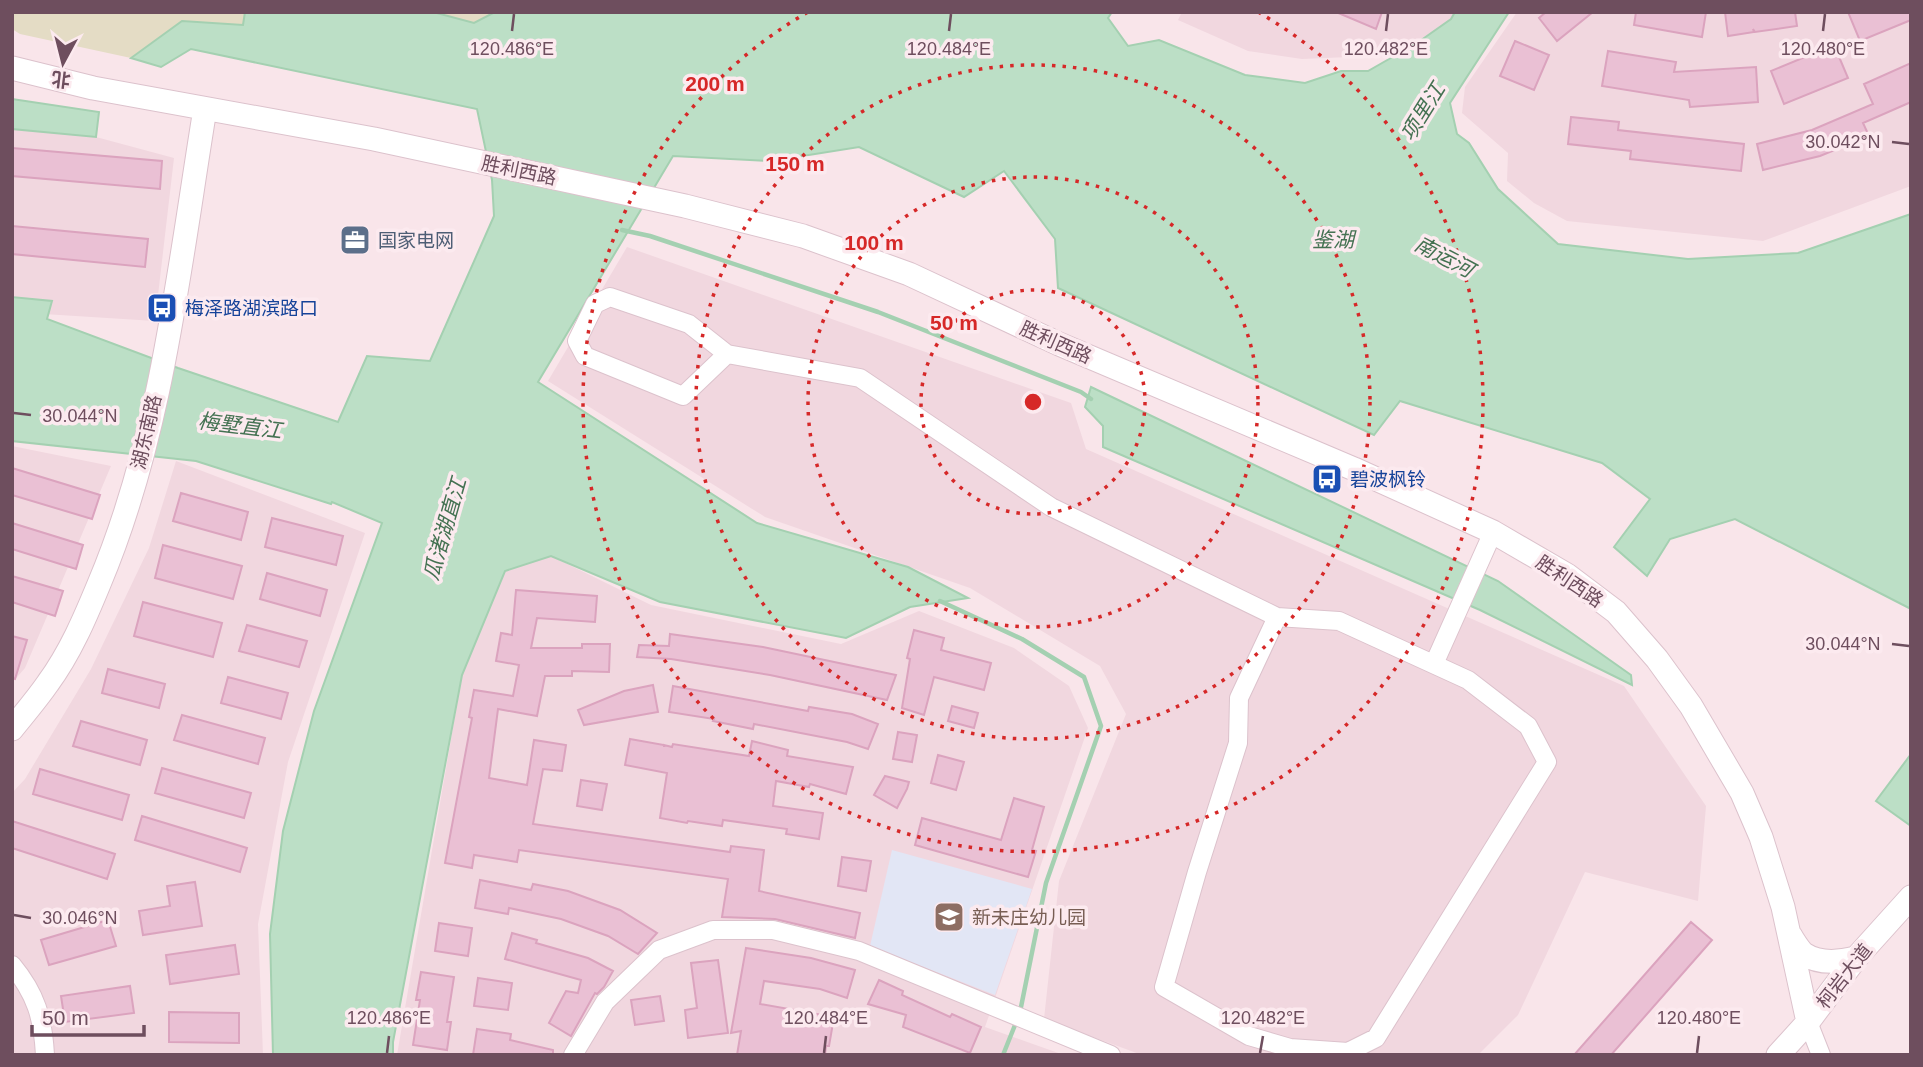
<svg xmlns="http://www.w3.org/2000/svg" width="1923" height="1067" font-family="Helvetica,'Noto Sans SC',sans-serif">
	<rect width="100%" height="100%" fill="#f9e5ea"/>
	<path fill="#f1d7df" d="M1182 12H1455L1451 19 1417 43 1372 56 1302 59 1248 51 1178 20Z
		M1517 12H1911V186L1763 241 1567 221 1534 203 1507 181 1508 153 1462 113 1465 87Z
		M12 129 96 137 174 158 155 321 12 312Z
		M627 247 1071 403 1086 449 1624 686 1706 806 1698 901 1585 872 1518 1015 1478 1055H1142L1044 1019 1059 881 1126 714 1100 666 970 588 765 517 548 381Z
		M12 446 111 466 25 668 12 683Z
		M176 461 365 533 288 762 258 924 263 1055H12V793L25 779 91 669 149 548Z
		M551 556 651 605 841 644 919 611 1014 648 1069 686 1088 728 985 1027 1064 1055H397L462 675 505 571Z"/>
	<path fill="#e2e6f5" d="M892 850 1032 889 995 995 870 946Z"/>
	<path fill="#e4dcc5" d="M12 12H245L243 25 182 21 131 58 20 34 12 29Z
		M433 12H495L474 23Z"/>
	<path fill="#bcdfc6" stroke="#a4d0b1" stroke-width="2" d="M245 12H433L474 23 495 12H1112L1108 18 1128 46 1159 40 1245 75 1305 83 1341 71H1368L1417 43 1451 19 1455 12H1509L1450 103 1457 134 1469 143 1498 189 1558 244 1688 259 1798 253 1911 214V609L1735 519 1670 539 1647 576 1614 547 1650 499 1602 463 1400 401 1374 435 1058 288 1055 239 1004 171 964 197 859 147 771 161 673 156 538 382 757 523 908 567 968 598 910 607 846 638 660 602 551 556 505 571 462 675 393 1042V1055H273L270 934 283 831 314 711 382 523 332 502 331 504 196 461 12 441V297L52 301 47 319 178 368 338 422 367 356 430 361 494 216 492 180 477 109 191 49 161 67 131 58 182 21 243 25Z
		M12 99 99 112 96 137 12 129Z
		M1091 387 1498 581 1631 675 1632 685 1480 610 1103 447V426L1085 407Z
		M1911 754V826L1876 801Z"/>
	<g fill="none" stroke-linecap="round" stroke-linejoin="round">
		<path stroke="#a4d0b1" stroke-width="4.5" d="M622 230 650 236 878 312 1081 392 1091 399
			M940 601 1022 639 1084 677 1101 726 1046 883 1020 1012
			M1003 1055 1017 1020"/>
	</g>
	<path fill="#eac0d4" stroke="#dba3be" stroke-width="2" d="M1336 12H1382L1376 29Z
		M1546 12H1593L1557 41 1539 18Z
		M1636 12H1706L1702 37 1634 25Z
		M1725 12H1795L1797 26 1755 32 1753 29 1754 32 1728 36Z
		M1848 12H1911V20L1860 41Z
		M1515 41 1549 55 1534 90 1500 76Z
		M1834 45 1848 78 1784 104 1771 71Z
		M1608 51 1676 62 1674 72 1756 67 1758 102 1690 107 1689 100 1602 86Z
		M1911 63V102L1863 123 1869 136 1820 156 1763 170 1757 144 1812 130 1873 104 1864 84Z
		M1571 117 1619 122 1618 130 1744 144 1741 171 1630 159 1631 151 1568 144Z
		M12 148 162 161 160 189 12 176Z
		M12 226 148 239 145 267 12 254Z
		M12 468 100 495 92 519 12 495Z
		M181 493 248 512 241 540 173 521Z
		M272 518 343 536 336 565 265 547Z
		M12 523 83 545 76 569 12 549Z
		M163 545 242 566 233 599 155 578Z
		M267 573 327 590 320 616 260 599Z
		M12 576 63 591 55 616 12 602Z
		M516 590 597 596 595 622 537 618 531 648H582V644H610L609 672 572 671V676H545L537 716 498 709 489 778 527 785 534 740 566 745 562 771 543 769 533 824 730 852 731 846 764 850 759 891 860 913 855 938 775 919 722 917 728 879 519 850 517 862 474 855 472 868 445 863 472 718 469 717 474 690 513 696 519 665 496 661 501 633 512 635Z
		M143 602 222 623 213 657 134 636Z
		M247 625 307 641 299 667 239 651Z
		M914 630 944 638 941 650 991 663 984 690 934 677 924 715 902 708 910 659 907 658Z
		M670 634 763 647 896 675 887 700 770 675 671 659 637 657 639 645 669 646Z
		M12 636 27 640 15 679 12 678Z
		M108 669 165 684 159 708 102 693Z
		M228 677 288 693 281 719 221 703Z
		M653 685 658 712 584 725 578 710 624 691Z
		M673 686 808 711 809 707 852 714 878 724 868 749 847 742 754 724 753 729 713 721 714 719 669 712Z
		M952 706 978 713 974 728 948 721Z
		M182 715 265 738 258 764 174 740Z
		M81 721 147 740 140 765 73 746Z
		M898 732 917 735 912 762 893 759Z
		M630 739 664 745V747V745L672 747 673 744 749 756 752 741 788 750 787 756 853 767 846 794 810 784 809 787 776 781 773 806 823 813 819 839 786 834 787 829 723 820 722 826 688 821 687 823 660 818 667 773 625 765Z
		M938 755 964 762 956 790 931 783Z
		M162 768 251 793 244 818 155 793Z
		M40 769 129 795 122 820 33 794Z
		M885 776 909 782 907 789 897 808 874 795Z
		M581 780 607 784 602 810 577 806Z
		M1014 798 1044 807 1032 850 1036 851 1028 877 915 845 922 818 1001 840Z
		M142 816 247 848 240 872 135 840Z
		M12 821 115 854 107 879 12 848Z
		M842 857 871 861 866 891 838 886Z
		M480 880 531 890 533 884 568 891 620 910 657 933 638 954 608 936 561 919 509 908 508 914 475 908Z
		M195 882 202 926 143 935 139 911 170 906 167 886Z
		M108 920 116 946 49 965 41 940Z
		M1691 922 1712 940 1611 1055H1574Z
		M439 923 472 928 468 956 435 951Z
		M512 933 537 940 536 943 588 958 613 971 604 987 597 994 595 993 571 1036 549 1023 566 991 578 993 581 980 505 959Z
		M235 945 239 974 170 984 166 955Z
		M746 948 811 958 855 970 847 998 820 989 764 981 760 1004 834 1017 829 1046H826L825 1055H737L741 1031 731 1033Z
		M718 960 728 1033 688 1038 685 1010 697 1008 691 963Z
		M421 972 454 977 447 1022H451L447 1050 413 1045 420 1000H416Z
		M478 978 512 983 508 1010 474 1006Z
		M879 980 903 991 902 995 950 1017 952 1014 981 1027 970 1053 903 1027 906 1015 868 1004Z
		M130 986 134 1013 65 1022 61 996Z
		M660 996 664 1021 635 1025 631 1000Z
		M169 1012 239 1013V1043L169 1042Z
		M477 1029 511 1034 510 1040 553 1050V1055H473Z"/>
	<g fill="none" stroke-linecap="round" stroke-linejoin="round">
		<g stroke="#dcc2cc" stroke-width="20">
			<path id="minor" d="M727 354 683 396 585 356 577 341 595 304 610 297 689 324 727 354 860 378 1051 507 1277 617
				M1277 617 1339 621 1468 680 1528 726 1547 762 1376 1038 1348 1052 1290 1048 1249 1036 1164 987 1197 872 1238 743 1239 698Z
				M1434 664 1493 532
				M12 965C36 994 43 1018 45 1055
				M1808 1022 1821 1055
				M573 1055 605 1002 659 950 713 930H773L859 951 1111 1055"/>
		</g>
		<g stroke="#dcc2cc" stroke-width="25">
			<path id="tertiary" d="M12 68 93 88 374 139 685 206 803 236 909 274 1059 344 1354 469 1493 532 1567 575 1616 612 1657 659 1691 706 1742 793 1761 837 1783 907 1808 1022
				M12 729C24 714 37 699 48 683 70 653 85 618 99 584 162 435 179 268 205 109
				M1790 935C1794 941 1799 950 1804 954 1819 964 1840 962 1856 958
				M1778 1055 1808 1022 1856 958 1911 897"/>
		</g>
		<use href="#minor" stroke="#fff" stroke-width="18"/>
		<use href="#tertiary" stroke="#fff" stroke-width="23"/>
	</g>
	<path fill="none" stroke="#6e4e5e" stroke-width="2.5" d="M512 31 514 14M949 31 951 14M1386 31 1388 14M1823 31 1825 14M1892 142 1909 144M14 413 31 415M1892 644 1909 646M14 915 31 918M387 1053 389 1036M824 1053 826 1036M1260 1053 1263 1036M1697 1053 1699 1036"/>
	<g fill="none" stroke="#d62828" stroke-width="3.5" stroke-dasharray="3.5 7">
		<circle cx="1033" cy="402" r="112"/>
		<circle cx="1033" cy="402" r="225"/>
		<circle cx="1033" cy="402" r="337"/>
		<path d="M1258 12A450 450 0 1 1 808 12"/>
	</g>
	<defs>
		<g id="office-square" transform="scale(1.575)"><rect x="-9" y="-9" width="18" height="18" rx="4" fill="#5c6f8a" stroke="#fceaef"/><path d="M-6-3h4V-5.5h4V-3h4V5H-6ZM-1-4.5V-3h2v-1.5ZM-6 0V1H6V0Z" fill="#fff"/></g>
		<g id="bus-square" transform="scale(1.575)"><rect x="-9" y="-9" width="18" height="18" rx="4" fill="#1a4fb4" stroke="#fceaef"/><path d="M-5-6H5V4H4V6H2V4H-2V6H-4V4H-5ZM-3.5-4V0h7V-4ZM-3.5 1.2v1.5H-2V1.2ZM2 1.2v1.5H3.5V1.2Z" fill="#fff"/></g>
		<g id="school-square" transform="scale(1.575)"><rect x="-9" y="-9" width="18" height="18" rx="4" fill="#8d6e63" stroke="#fceaef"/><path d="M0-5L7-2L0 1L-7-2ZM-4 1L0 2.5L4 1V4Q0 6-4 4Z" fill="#fff"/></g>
	</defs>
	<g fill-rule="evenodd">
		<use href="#office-square" x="355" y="240"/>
		<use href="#bus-square" x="162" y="308"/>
		<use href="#bus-square" x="1327" y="479"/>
		<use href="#school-square" x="949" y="917"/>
	</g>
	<g text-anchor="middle" stroke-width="7" stroke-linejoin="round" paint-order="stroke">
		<g font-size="19" fill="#6e4e5e" stroke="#fceaef">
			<text transform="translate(519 170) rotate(12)" y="7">胜利西路</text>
			<text transform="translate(1056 342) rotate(24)" y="7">胜利西路</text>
			<text transform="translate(146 432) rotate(-77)" y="7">湖东南路</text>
			<text transform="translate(1570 581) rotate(34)" y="7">胜利西路</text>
			<text transform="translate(1844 976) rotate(-52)" y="7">柯岩大道</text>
		</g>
		<g font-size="19" fill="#4e5e75" stroke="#fceaef" text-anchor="start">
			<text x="378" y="247">国家电网</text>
		</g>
		<g font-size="19" fill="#164399" stroke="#fceaef" text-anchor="start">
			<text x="185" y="315">梅泽路湖滨路口</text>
			<text x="1350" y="486">碧波枫铃</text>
		</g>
		<g font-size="19" fill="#785e54" stroke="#fceaef" text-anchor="start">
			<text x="972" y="924">新未庄幼儿园</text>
		</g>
		<g font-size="21" font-style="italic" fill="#447252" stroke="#fceaef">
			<text transform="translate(1423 112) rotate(-58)" y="7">项里江</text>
			<text x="1333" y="247">鉴湖</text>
			<text transform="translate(1444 257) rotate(28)" y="7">南运河</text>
			<text transform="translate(240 426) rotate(7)" y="7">梅墅直江</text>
			<text transform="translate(445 529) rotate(-74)" y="7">瓜渚湖直江</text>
		</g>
	</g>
	<g font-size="18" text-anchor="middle" fill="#6e4e5e" stroke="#fceaef" stroke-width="7" stroke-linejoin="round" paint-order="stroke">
		<text x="512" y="55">120.486°E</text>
		<text x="949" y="55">120.484°E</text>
		<text x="1386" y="55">120.482°E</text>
		<text x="1823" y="55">120.480°E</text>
		<text x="1843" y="148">30.042°N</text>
		<text x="80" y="422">30.044°N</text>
		<text x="1843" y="650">30.044°N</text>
		<text x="80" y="924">30.046°N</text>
		<text x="389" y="1024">120.486°E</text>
		<text x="826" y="1024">120.484°E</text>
		<text x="1263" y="1024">120.482°E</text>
		<text x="1699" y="1024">120.480°E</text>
	</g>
	<circle cx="1033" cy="402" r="10" fill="#d62828" stroke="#fceaef" stroke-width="3.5"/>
	<g font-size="21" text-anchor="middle" font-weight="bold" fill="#d62828" stroke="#fceaef" stroke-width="7" stroke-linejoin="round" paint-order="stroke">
		<text x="715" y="91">200 m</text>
		<text x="795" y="171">150 m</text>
		<text x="874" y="250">100 m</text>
		<text x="954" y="330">50 m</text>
	</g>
	<rect width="1923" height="1067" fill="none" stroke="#6e4e5e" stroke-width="28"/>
	<g transform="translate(63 63) rotate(187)" stroke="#fceaef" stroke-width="5" paint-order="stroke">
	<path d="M0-5L12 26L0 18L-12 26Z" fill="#6e4e5e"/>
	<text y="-10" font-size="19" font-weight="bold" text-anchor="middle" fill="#6e4e5e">北</text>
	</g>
	<path d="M32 1025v10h112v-10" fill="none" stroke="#6e4e5e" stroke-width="3.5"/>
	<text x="42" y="1025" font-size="21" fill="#6e4e5e" stroke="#fceaef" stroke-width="5" paint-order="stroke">50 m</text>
</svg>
